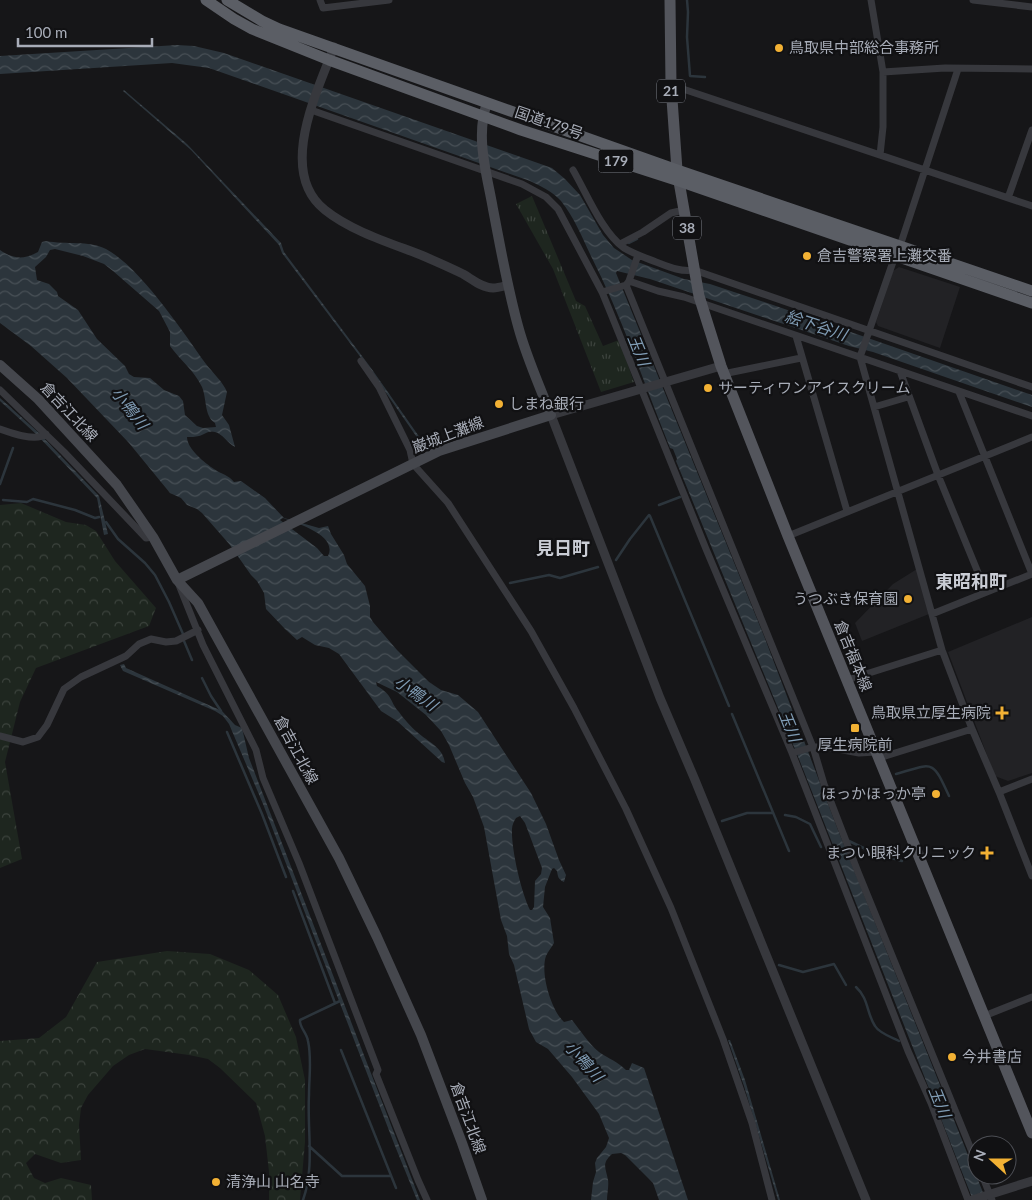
<svg xmlns="http://www.w3.org/2000/svg" width="1032" height="1200" font-family="Lato,'Noto Sans JP',sans-serif">
	<defs>
		<pattern id="forest-crowns" width="20" height="18" patternUnits="userSpaceOnUse" patternTransform="scale(1.25)"><rect width="20" height="18" fill="#1e261f"/><path d="M2 6a3 3 0 1 1 6 0M12 15a3 3 0 1 1 6 0" fill="none" stroke="#3c433d"/></pattern>
		<pattern id="park-tufts" width="24" height="20" patternUnits="userSpaceOnUse" patternTransform="scale(1.25)"><rect width="24" height="20" fill="#1e261f"/><path d="M3 7l-1-3M5 7V3M7 7l1-3M15 17l-1-3M17 17v-4M19 17l1-3" fill="none" stroke="#3c433d"/></pattern>
		<pattern id="water-waves" width="16" height="10" patternUnits="userSpaceOnUse" patternTransform="scale(1.25)"><rect width="16" height="10" fill="#2c353c"/><path d="M0 5q4-4 8 0t8 0" fill="none" stroke="#485056"/></pattern>
	</defs>
	<rect width="100%" height="100%" fill="#161618"/>
	<path fill="#222225" d="M899 267 960 287 940 348 878 326 876 322 893 271Z
		M917 569 929 614 862 641 855 623 893 584Z
		M1032 617V773L1008 781 995 776 948 652Z"/>
	<path fill="url(#forest-crowns)" d="M21 503 66 522 86 525 96 531 115 561 156 608 149 626 36 668 20 702 5 762 22 859 0 868V505Z
		M167 951 210 954 249 970 278 995 296 1037 305 1080V1142L300 1200H269V1172L265 1136 256 1103 220 1068 208 1059 189 1055 145 1049 129 1055 113 1066 88 1095 81 1108 79 1125 81 1160 61 1163 35 1154 26 1163 34 1178 45 1183 61 1178 91 1185 92 1200H0V1041L39 1038 66 1017 97 962Z"/>
	<path fill="url(#park-tufts)" d="M532 196 576 301 585 306 603 346 619 340 634 382 601 392 553 269 516 204Z"/>
	<path fill="url(#water-waves)" fill-rule="evenodd" d="M177 45 194 46 224 53 552 168 565 179 580 195 603 235 614 248 632 260 684 279 710 284 776 306 1032 395V407L873 352 849 346 650 279 617 271 616 273 764 636 838 830 986 1200H973L799 759 676 461 677 459 673 449 670 448C644 383 622 317 590 254 582 237 574 217 561 201 553 192 541 186 530 181L209 68 172 63 0 74V56Z
		M124 90 187 144 281 243 284 252 371 368 425 445 423 446 368 367 282 253 279 245 191 150 123 91Z
		M46 241C66 245 88 240 106 249 140 267 183 332 206 364 213 373 223 382 227 392L222 415 229 425 235 447C227 443 223 434 215 432 209 430 205 434 199 436 195 437 191 437 187 437 187 449 205 463 214 469 221 474 229 475 234 482L241 481 265 498 284 518 319 528 328 526 331 534 344 555 347 564 365 586 370 606V617L373 622 397 650 429 682 441 690 458 695 478 712 531 793 546 824 559 860 566 875 564 882C558 879 558 877 557 871L554 868 552 869 545 887 543 907 550 918 554 943C552 947 548 951 546 956 540 973 551 1010 564 1022L572 1020C581 1031 588 1043 599 1052 609 1059 617 1061 626 1070H629L632 1063 644 1068 688 1200H659L653 1183 625 1155 621 1153 612 1154C601 1164 606 1168 608 1180 609 1186 607 1194 607 1200H591L593 1182 596 1172 595 1163 597 1158 606 1147 609 1138 599 1114 572 1077 548 1049 536 1042 529 1029 514 965 509 954 507 936 501 920 484 827 473 797 465 783 449 745 441 731 426 715 397 692 376 682 377 686C394 696 389 701 399 712 404 719 411 727 417 732 428 742 443 747 445 763L442 762 397 721 381 711 339 654 329 648 315 645 302 637 297 640 285 629 266 609 264 593 257 581 251 575 230 545 202 513 197 509 187 505 181 498 170 493 129 443 67 378 31 346 0 323V250C13 259 24 260 38 252L42 242ZM55 249 83 256 104 264 113 271 159 311 170 332V346C180 360 194 370 202 387 207 399 204 416 215 423L216 427 203 428 197 426 185 415 183 401 179 396 164 390 150 378 134 377 129 374 125 366 97 339 78 310 58 296 57 292 49 284 37 280 35 267 46 257 50 250ZM283 518C298 524 338 535 328 556H324L317 548 280 520ZM520 816 525 823 542 868 541 874 535 881 534 907 532 910H530C521 892 511 848 512 829 512 825 514 821 516 818Z
		M0 398 39 433 99 496 108 534 104 535 97 498 37 435 0 401Z
		M124 664 126 668 222 711 235 725 242 728 249 758 420 1200H417L395 1146 263 804 229 724 223 716 215 711 123 671 120 665Z
		M728 1040H730L745 1080 780 1200H778L744 1086Z"/>
	<g fill="none" stroke-linecap="round" stroke-linejoin="round">
		<path stroke="#2c353c" stroke-width="2.5" d="M687 0 688 12 687 37 690 76 705 77
			M629 243 637 239
			M0 484 13 448
			M3 500 27 502 33 499 75 510 95 518 99 517
			M659 505 680 497
			M106 522 118 539 145 563 155 575 169 602 183 634
			M616 560 630 539 649 515 650 516 729 706
			M510 583 549 575 560 578 598 567
			M184 641 192 660
			M202 678 211 696 221 711
			M732 714 789 851
			M227 732 262 814 286 877
			M896 774C934 763 932 759 949 796
			M785 815 796 817 810 824 821 847
			M722 821 747 813H772
			M849 841 874 853 902 861
			M293 891 335 1003
			M779 965 803 972 834 964 846 985
			M856 987C869 999 866 1012 875 1026 879 1033 891 1037 899 1041
			M341 1050 396 1188
			M309 1146 342 1176H391
			M303 1200C315 1167 307 1130 309 1095 309 1077 312 1059 308 1041 307 1033 299 1027 300 1020L340 1001"/>
		<path stroke="#37383d" stroke-width="7" d="M320 0 323 8 389 0
			M871 0 883 72V127L880 155
			M973 0 1032 7
			M958 69 900 246 895 256 860 357 942 650 972 729 999 792 1032 876
			M883 72 945 68 1032 69
			M671 85 1032 206
			M311 110 522 184 546 197 558 209 602 292 611 314 706 549 792 753 908 1051 931 1103 968 1200
			M573 170C587 194 602 232 624 248 634 254 646 258 656 262 669 267 680 272 694 270L1032 387
			M1008 198 1032 130
			M620 244 643 232 671 213 684 210
			M629 281 638 255
			M602 292 626 285
			M796 336 847 511
			M361 361 379 387 410 450 413 464 448 503 531 631 574 708 626 809 671 908 723 1039 752 1123 772 1200
			M900 371 938 475 986 592
			M723 374 801 358
			M0 390 64 452 146 538 153 537
			M959 392 1032 574
			M874 407 908 397
			M0 429C11 433 36 442 46 434
			M788 536 1032 437
			M179 585 203 645 256 750 263 778 299 863 378 1070 376 1074 418 1180 427 1200
			M932 614 1032 574
			M847 680 942 650
			M0 736 23 742 38 737 47 725 64 689 81 677 126 656 139 644 151 639 166 642 176 641 198 630
			M792 753 813 747H827L859 753 876 752
			M879 758 972 729
			M999 792 1032 779
			M984 1016 1032 997
			M977 1164 858 872 824 784 813 747 626 285 629 281 658 291 684 297 1032 416
			M982 1175 992 1200"/>
		<path stroke="#37383d" stroke-width="9" d="M334 47C317 92 277 172 325 210 351 231 390 243 421 255 435 261 449 267 463 274 472 279 482 288 493 288 498 288 504 286 508 285
			M721 366 551 415 660 698 695 780 866 1200
			M972 1200 1032 1181"/>
		<path stroke="#45474d" stroke-width="10" d="M0 365 38 399 117 485 153 537 177 580 198 603 339 858 377 937 421 1035 462 1143 482 1200
			M177 580 439 451 551 415C540 388 528 360 520 333 508 292 501 250 493 209 487 174 475 137 487 103"/>
		<path stroke="#53555c" stroke-width="11" d="M670 0 671 85 677 170 699 296 721 366 788 536 1032 1133"/>
		<path stroke="#5b5e65" stroke-width="11" d="M206 0 234 19 252 29 329 60 521 130 679 181 1032 303
			M227 0 262 21 279 29 677 170 1032 291"/>
	</g>
	<g fill="#f2b134" stroke="#111113" stroke-width="2">
		<circle cx="779" cy="48" r="5"/>
		<circle cx="807" cy="256" r="5"/>
		<circle cx="708" cy="388" r="5"/>
		<circle cx="499" cy="404" r="5"/>
		<circle cx="908" cy="599" r="5"/>
		<path d="M999.5 705.5h5v5h5v5h-5v5h-5v-5h-5v-5h5z"/>
		<rect x="850" y="723" width="10" height="10" rx="2.5"/>
		<circle cx="936" cy="794" r="5"/>
		<path d="M984.5 845.5h5v5h5v5h-5v5h-5v-5h-5v-5h5z"/>
		<circle cx="952" cy="1057" r="5"/>
		<circle cx="216" cy="1182" r="5"/>
	</g>
	<g text-anchor="middle" stroke-width="4.5" stroke-linejoin="round" paint-order="stroke">
		<g fill="#111113" stroke="#7b7e86" stroke-width="1">
			<rect x="657" y="79.5" width="28" height="23" rx="4"/>
			<rect x="598.5" y="149.5" width="35" height="23" rx="4"/>
			<rect x="673" y="216.5" width="28" height="23" rx="4"/>
		</g>
		<g font-size="14" font-weight="bold" fill="#a8adb8">
			<text x="671" y="96">21</text>
			<text x="616" y="166">179</text>
			<text x="687" y="233">38</text>
		</g>
		<g font-size="15" fill="#a8adb8" stroke="#111113" text-anchor="start">
			<text x="789" y="53">鳥取県中部総合事務所</text>
			<text x="817" y="261">倉吉警察署上灘交番</text>
			<text x="718" y="393">サーティワンアイスクリーム</text>
			<text x="509" y="409">しまね銀行</text>
			<text x="898" y="604" text-anchor="end">うつぶき保育園</text>
			<text x="991" y="718" text-anchor="end">鳥取県立厚生病院</text>
			<text x="855" y="750" text-anchor="middle">厚生病院前</text>
			<text x="926" y="799" text-anchor="end">ほっかほっか亭</text>
			<text x="976" y="858" text-anchor="end">まつい眼科クリニック</text>
			<text x="962" y="1062">今井書店</text>
			<text x="226" y="1187">清浄山 山名寺</text>
		</g>
		<g font-size="15" fill="#a8adb8" stroke="#111113">
			<text transform="translate(549 123) rotate(19)" y="5">国道179号</text>
			<text transform="translate(69 412) rotate(47)" y="5">倉吉江北線</text>
			<text transform="translate(448 435) rotate(-21)" y="5">巌城上灘線</text>
			<text transform="translate(853 656) rotate(68)" y="5">倉吉福本線</text>
			<text transform="translate(296 750) rotate(62)" y="5">倉吉江北線</text>
			<text transform="translate(468 1118) rotate(70)" y="5">倉吉江北線</text>
		</g>
		<g font-size="16" font-style="italic" fill="#7f9bb3" stroke="#111113">
			<text transform="translate(816 325) rotate(18)" y="6">絵下谷川</text>
			<text transform="translate(639 350) rotate(68)" y="6">玉川</text>
			<text transform="translate(130 408) rotate(52)" y="6">小鴨川</text>
			<text transform="translate(416 693) rotate(35)" y="6">小鴨川</text>
			<text transform="translate(790 726) rotate(68)" y="6">玉川</text>
			<text transform="translate(584 1061) rotate(48)" y="6">小鴨川</text>
			<text transform="translate(940 1102) rotate(68)" y="6">玉川</text>
		</g>
		<g font-size="18" font-weight="bold" fill="#c9ccd4" stroke="#111113">
			<text x="563" y="555">見日町</text>
			<text x="971" y="588">東昭和町</text>
		</g>
	</g>
	<g transform="translate(992 1160) rotate(291)"><circle r="24" fill="#111113" stroke="#4d4f55"/>
	<path d="M0-4L9 19L0 12L-9 19Z" fill="#f2b134"/>
	<text y="-8" font-size="14" font-weight="bold" text-anchor="middle" fill="#a8adb8">N</text>
	</g>
	<path d="M18 38v8h134v-8" fill="none" stroke="#a8adb8" stroke-width="2.5"/>
	<text x="25" y="38" font-size="15" fill="#a8adb8" stroke="#111113" stroke-width="4" paint-order="stroke">100 m</text>
</svg>
